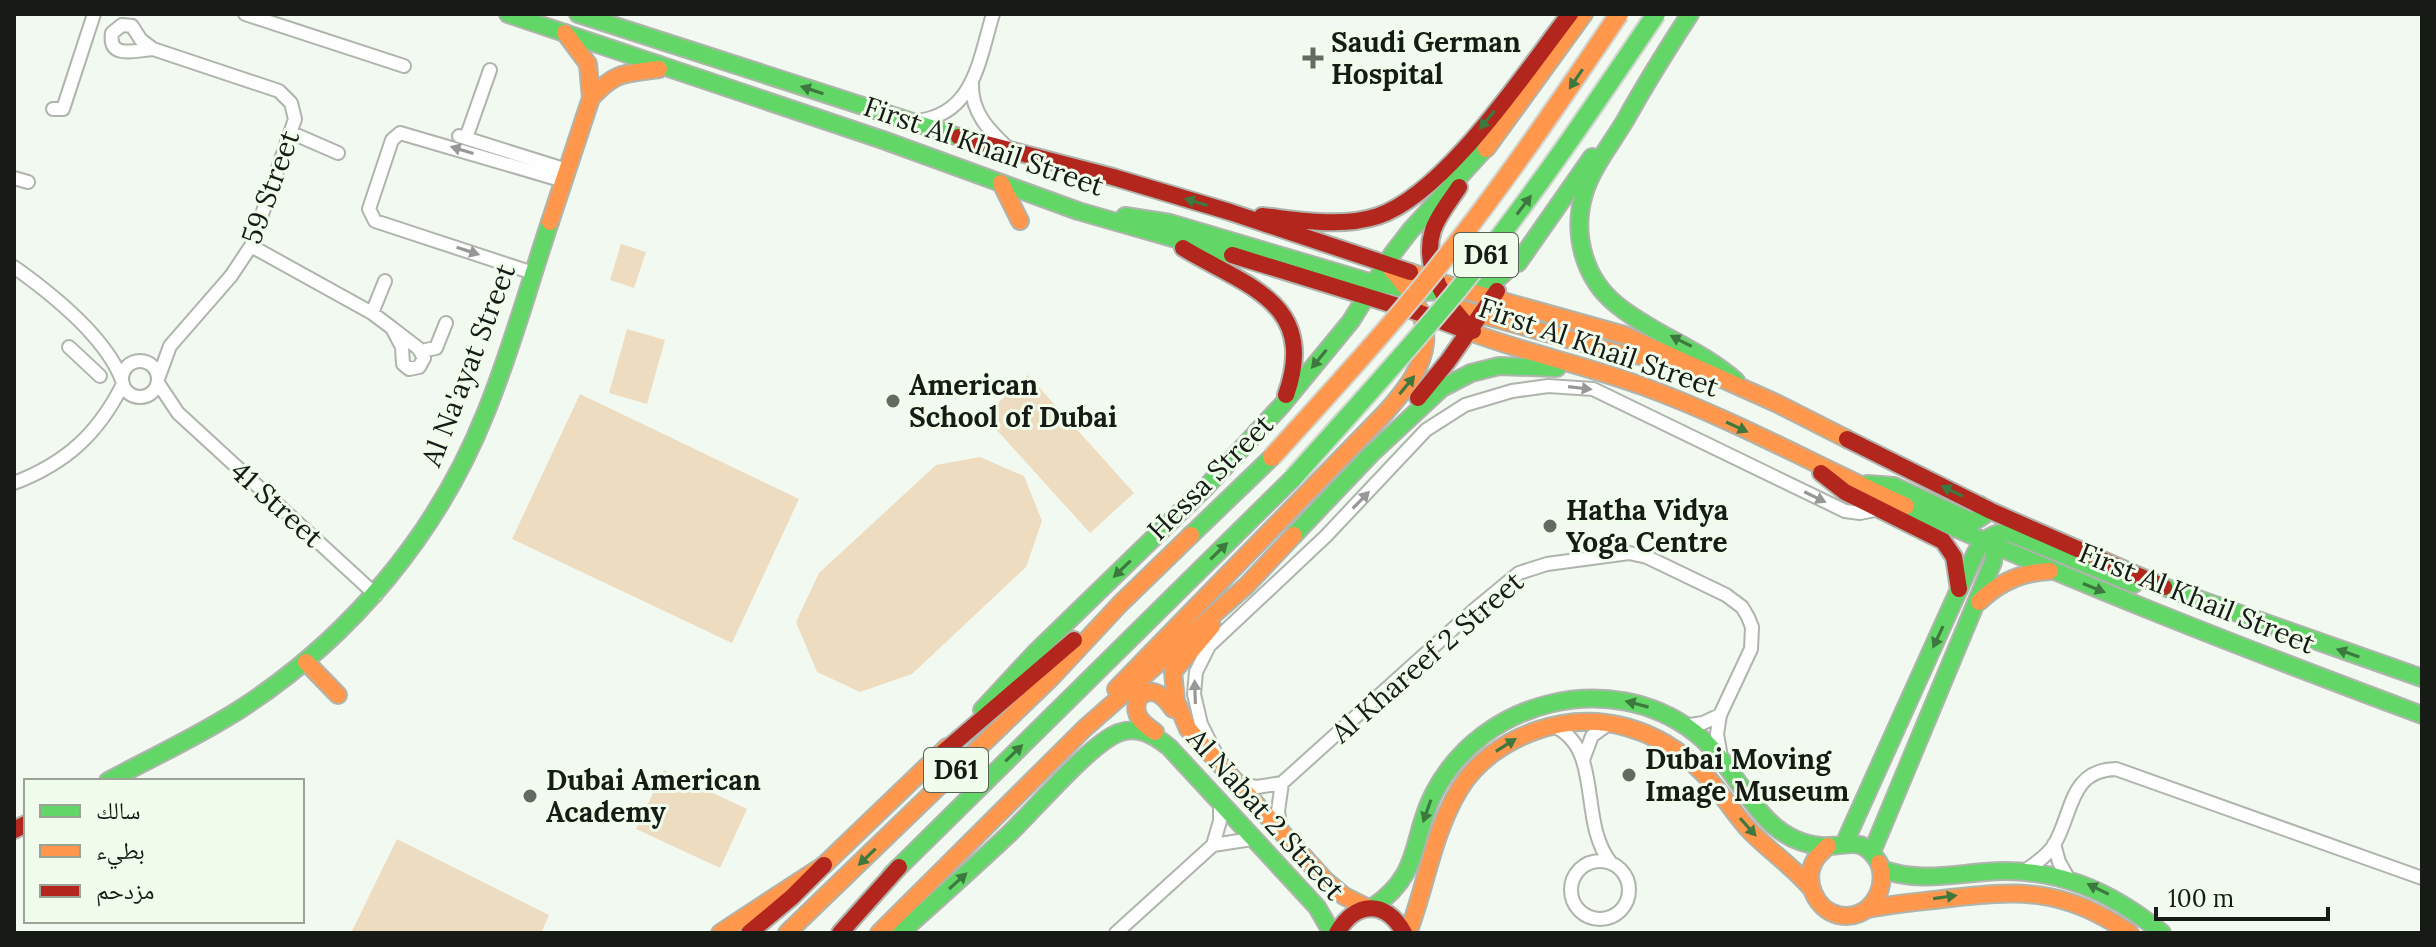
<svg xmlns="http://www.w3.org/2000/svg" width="2436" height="947" font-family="Lora,'Noto Naskh Arabic',serif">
	<rect width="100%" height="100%" fill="#f2f9f0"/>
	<path fill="#eedcc1" d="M621 244 646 252 634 288 610 280Z
		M627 329 665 340 647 404 609 393Z
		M1028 375 1134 493 1090 533 984 416Z
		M580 394 799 499 732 643 512 539Z
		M980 457 1024 476 1042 521 1026 567 912 674 860 692 817 672 796 622 819 573 936 465Z
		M664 770 747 809 720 868 636 829Z
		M397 839 549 915 541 933H351Z"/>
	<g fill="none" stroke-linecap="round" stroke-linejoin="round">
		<g stroke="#afb4ad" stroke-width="16">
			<path id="street" d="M245 14 404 66
				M122 25 132 26 141 40 153 49C136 50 108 60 112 33Z
				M153 49 279 91 291 103 295 119 251 246 231 276 170 346 158 379
				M972 83C971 114 990 131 1011 151
				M53 109H63L94 14
				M915 121C974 116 979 60 993 14
				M292 133 338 153
				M459 136 567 170
				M466 138 490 70
				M14 178 28 182
				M251 246 372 313 392 328
				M14 267C52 294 105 336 122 380
				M533 273 375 221 369 209 392 140 400 133 564 181
				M372 313 385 281
				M392 328 418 348 424 358 419 367 409 369 403 364 402 347Z
				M69 347 100 376
				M421 351 436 348 446 323
				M122 379a18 18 0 1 1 36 0a18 18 0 1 1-36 0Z
				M158 383 178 413 376 595
				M14 483C66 463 98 434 123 384
				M1551 725C1605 746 1577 821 1611 863
				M1684 726 1703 723 1720 715
				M1218 758 1201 724 1194 694 1196 672 1209 646 1326 536 1426 430 1465 405 1512 391 1548 386 1593 389 1845 511 1860 513 1880 509
				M1583 760 1592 736 1611 722
				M1239 784 1257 787 1282 783 1473 611 1519 573 1547 564 1629 553 1647 557 1726 595 1742 607 1748 617 1752 627 1751 649 1720 715 1717 734 1721 757
				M1281 831 1278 811 1282 783
				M2054 844 2059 862 2068 878
				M1213 845 1220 821V803
				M1571 890a29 29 0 1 1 58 0a29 29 0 1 1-58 0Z
				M2026 870C2036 863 2047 856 2054 845 2073 813 2069 770 2116 769L2422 878
				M1116 933 1213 845 1252 839"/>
		</g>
		<g stroke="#afb4ad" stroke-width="20">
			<path id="fast" d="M508 14 883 140 1078 211 1232 255
				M578 14 959 137
				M1690 14C1668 48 1646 83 1626 119 1612 143 1592 167 1584 194 1572 234 1584 279 1617 305 1654 335 1700 349 1736 381
				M1125 216 1170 223 1366 281 1420 292 1477 290 1495 281 1523 256
				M1518 263 1592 157
				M1867 484 1894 486 1973 522 1983 516 1980 505
				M1906 506C2075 583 2248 650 2422 715
				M1191 535 1272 457
				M1294 535 1371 454 1442 388 1471 373 1499 366 1557 368
				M2164 587 2422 678
				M982 710 1035 653 1206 487 1282 405 1351 321 1393 253 1410 231 1491 142
				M108 781C153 757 199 736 242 708 351 637 438 533 486 412 511 351 529 285 550 222
				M1845 842 1975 554C1983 539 1993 531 2010 533L2134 584
				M1872 852 1993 562 1996 538
				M1881 869C1917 882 1948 875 1985 872 2054 866 2110 890 2162 933
				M891 875 1293 478
				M1373 907C1423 873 1410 839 1434 793 1482 700 1610 668 1694 732 1724 755 1739 788 1763 815 1778 832 1798 844 1821 846 1848 848 1861 833 1879 863
				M900 933C937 900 974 867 1010 833 1035 809 1089 745 1118 733 1138 725 1154 735 1169 747L1317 907 1332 933"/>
		</g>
		<g stroke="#afb4ad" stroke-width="20">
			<path id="slow" d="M591 98C616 71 624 74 659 69
				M1486 149 1584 14
				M1001 183 1020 221
				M550 222 591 98 588 64 565 33
				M1410 272 1467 291 1624 335 1776 403 1847 439
				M1447 305 1618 353 1668 359
				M1465 330C1524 353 1586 365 1645 387 1735 420 1819 467 1906 506
				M1979 602C1999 582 2022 572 2050 571
				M1212 626 1173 672 1176 701 1188 729 1325 880 1344 896 1366 907
				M306 662 338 695
				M1116 689 1385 413C1433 360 1442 325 1391 269
				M1155 732C1142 723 1131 714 1139 697 1153 685 1164 696 1173 709
				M1828 846C1824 850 1818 855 1815 860 1803 880 1815 909 1838 915 1869 922 1889 889 1879 863
				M1868 909C1892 904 1917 902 1942 899 2021 890 2061 887 2130 933
				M720 933 824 865 947 747
				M787 933 1052 677 1120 604 1191 535
				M879 933 1085 728 1246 586 1294 535
				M1408 933C1426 886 1433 833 1459 790 1476 762 1504 742 1535 731 1598 709 1660 728 1706 776 1723 794 1735 816 1752 833 1771 852 1793 867 1810 887"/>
		</g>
		<g stroke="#afb4ad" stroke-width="20">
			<path id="jam" d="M959 137 1113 177 1230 212 1410 272
				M1459 187C1450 201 1438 215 1433 230 1421 268 1447 306 1473 331
				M1262 216C1300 220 1341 228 1378 216 1446 193 1525 72 1570 14
				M1183 248C1245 286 1319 302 1286 395
				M1232 255 1420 313 1465 330
				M1418 398 1448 361 1497 291
				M1847 439 1991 511 2164 587
				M1821 473 1845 492 1943 541 1954 557 1959 589
				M940 755 1074 640
				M14 830 26 824
				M749 933 792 897 824 865
				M840 933 899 867
				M1337 933C1355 901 1386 899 1404 933"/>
		</g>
		<use href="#street" stroke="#fdfefd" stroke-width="12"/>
		<use href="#fast" stroke="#63d668" stroke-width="16"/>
		<use href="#slow" stroke="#ff974d" stroke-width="16"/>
		<use href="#jam" stroke="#b3261e" stroke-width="16"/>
		<g stroke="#d0d4cf" stroke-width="22" stroke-linecap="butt">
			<path id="fast-bridge" d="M1293 478C1352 411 1413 346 1469 276 1536 192 1596 103 1656 14"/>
		</g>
		<g stroke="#d0d4cf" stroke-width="22" stroke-linecap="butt">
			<path id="slow-bridge" d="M1272 457C1328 395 1385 333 1437 268 1502 187 1561 100 1619 14"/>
		</g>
		<use href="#fast-bridge" stroke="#63d668" stroke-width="18"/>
		<use href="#slow-bridge" stroke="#ff974d" stroke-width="18"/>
	</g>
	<defs><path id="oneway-solid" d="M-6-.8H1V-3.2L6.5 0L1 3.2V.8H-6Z" transform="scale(2)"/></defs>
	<g fill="#3d783f">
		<use href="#oneway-solid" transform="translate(1576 79) rotate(124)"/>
		<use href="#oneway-solid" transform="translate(812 90) rotate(-162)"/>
		<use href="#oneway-solid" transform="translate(1487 120) rotate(129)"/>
		<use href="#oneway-solid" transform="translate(1196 202) rotate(-163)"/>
		<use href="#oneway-solid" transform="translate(1524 205) rotate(-53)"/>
		<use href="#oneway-solid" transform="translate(1681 341) rotate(-153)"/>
		<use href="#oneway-solid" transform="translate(1319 359) rotate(129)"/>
		<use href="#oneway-solid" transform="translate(1407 385) rotate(-51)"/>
		<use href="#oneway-solid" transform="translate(1737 427) rotate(25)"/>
		<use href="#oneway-solid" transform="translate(1952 491) rotate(-154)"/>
		<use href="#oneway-solid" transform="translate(1219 551) rotate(-44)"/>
		<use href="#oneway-solid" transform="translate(1122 569) rotate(136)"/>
		<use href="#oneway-solid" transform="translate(2094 588) rotate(22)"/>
		<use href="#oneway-solid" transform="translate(1938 637) rotate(115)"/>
		<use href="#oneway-solid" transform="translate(2348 653) rotate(-161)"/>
		<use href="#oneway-solid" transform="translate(1637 704) rotate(-165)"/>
		<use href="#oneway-solid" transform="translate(1506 745) rotate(-32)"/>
		<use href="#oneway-solid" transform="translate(1014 753) rotate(-44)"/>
		<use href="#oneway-solid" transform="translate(1427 811) rotate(109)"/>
		<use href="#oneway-solid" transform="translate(1748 827) rotate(48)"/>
		<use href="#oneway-solid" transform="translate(867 857) rotate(136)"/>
		<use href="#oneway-solid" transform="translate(958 881) rotate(-42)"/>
		<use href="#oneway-solid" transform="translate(2098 889) rotate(-154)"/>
		<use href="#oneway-solid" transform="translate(1945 897) rotate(-8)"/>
	</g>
	<g fill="#969895">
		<use href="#oneway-solid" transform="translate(462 150) rotate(-163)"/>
		<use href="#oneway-solid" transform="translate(468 251) rotate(18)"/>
		<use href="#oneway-solid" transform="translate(1580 388) rotate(7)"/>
		<use href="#oneway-solid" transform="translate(1815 497) rotate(26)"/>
		<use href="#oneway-solid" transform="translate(1361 500) rotate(-46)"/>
		<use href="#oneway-solid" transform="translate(1195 692) rotate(-92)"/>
	</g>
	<g fill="#646962" stroke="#f1fdec" stroke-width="3">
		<path d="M1309 46h8v8h8v8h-8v8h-8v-8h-8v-8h8z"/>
		<circle cx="893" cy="401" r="8"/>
		<circle cx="1550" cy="526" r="8"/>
		<circle cx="1629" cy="775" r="8"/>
		<circle cx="530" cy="796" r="8"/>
	</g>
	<g text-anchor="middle" stroke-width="6" stroke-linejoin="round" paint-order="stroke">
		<g fill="#f1fdec" stroke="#585f56" stroke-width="2">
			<rect x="1454" y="233" width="64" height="44" rx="6"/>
			<rect x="924" y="748" width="64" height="44" rx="6"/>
		</g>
		<g font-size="26" font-weight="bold" fill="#171b16">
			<text x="1486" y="264">D61</text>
			<text x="956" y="779">D61</text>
		</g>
		<g font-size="28" font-weight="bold" fill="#171b16" stroke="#f1fdec" text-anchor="start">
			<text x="1331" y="52">Saudi German<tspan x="1331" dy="32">Hospital</tspan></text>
			<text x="909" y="395">American<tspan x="909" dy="32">School of Dubai</tspan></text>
			<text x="1566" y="520">Hatha Vidya<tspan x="1566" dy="32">Yoga Centre</tspan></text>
			<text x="1645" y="769">Dubai Moving<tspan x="1645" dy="32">Image Museum</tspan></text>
			<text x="546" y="790">Dubai American<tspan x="546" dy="32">Academy</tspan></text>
		</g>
		<g font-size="28" fill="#171b16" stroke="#f1fdec">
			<text transform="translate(984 146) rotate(19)" y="10">First Al Khail Street</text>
			<text transform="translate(270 187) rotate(-70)" y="10">59 Street</text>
			<text transform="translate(1599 347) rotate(19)" y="10">First Al Khail Street</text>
			<text transform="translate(468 365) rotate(-69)" y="10">Al Na'ayat Street</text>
			<text transform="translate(1210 477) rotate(-45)" y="10">Hessa Street</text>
			<text transform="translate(277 504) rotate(42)" y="10">41 Street</text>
			<text transform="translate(2197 598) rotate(22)" y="10">First Al Khail Street</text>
			<text transform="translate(1427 657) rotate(-41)" y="10">Al Khareef 2 Street</text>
			<text transform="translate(1266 814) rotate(48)" y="10">Al Nabat 2 Street</text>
		</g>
	</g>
	<rect width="2436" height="947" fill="none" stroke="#171b16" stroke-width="32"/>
	<rect x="24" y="779" width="280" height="144" fill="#f1fdec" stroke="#9aa396" stroke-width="2"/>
	<rect x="40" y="805" width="40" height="12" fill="#63d668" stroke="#9aa396" stroke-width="2"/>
	<text x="96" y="819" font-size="24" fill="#171b16">سالك</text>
	<rect x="40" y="845" width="40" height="12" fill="#ff974d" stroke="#9aa396" stroke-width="2"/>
	<text x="96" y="859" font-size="24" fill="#171b16">بطيء</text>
	<rect x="40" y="885" width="40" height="12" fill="#b3261e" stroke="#9aa396" stroke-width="2"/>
	<text x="96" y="899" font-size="24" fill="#171b16">مزدحم</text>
	<path d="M2156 907v12h172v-12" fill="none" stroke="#171b16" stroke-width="4"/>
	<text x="2168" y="907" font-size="24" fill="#171b16" stroke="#f1fdec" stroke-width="6" paint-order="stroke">100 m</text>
</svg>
